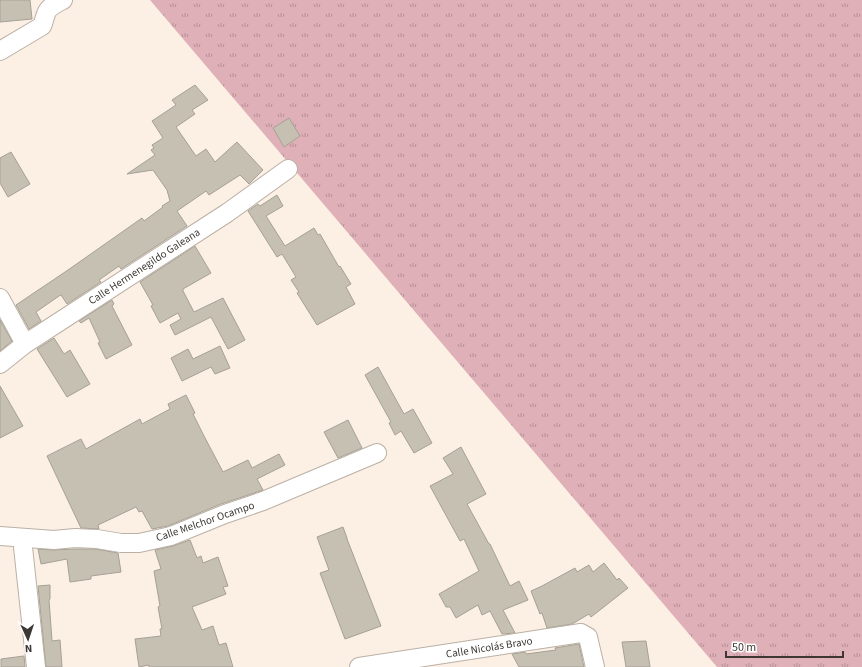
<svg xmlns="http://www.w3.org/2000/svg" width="862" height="667" font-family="'Source Sans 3',sans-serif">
	<defs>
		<pattern id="park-tufts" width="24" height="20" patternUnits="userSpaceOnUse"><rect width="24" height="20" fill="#dfb0b7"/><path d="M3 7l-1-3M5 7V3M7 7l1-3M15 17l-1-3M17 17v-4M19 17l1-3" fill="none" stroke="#b69096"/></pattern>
	</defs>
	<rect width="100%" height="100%" fill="#fcefe4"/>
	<path fill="url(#park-tufts)" d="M150 0H862V667H717Z"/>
	<path fill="#c5c0b2" stroke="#a5a194" d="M0 0H30L32 19 0 22Z
		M195 85 208 100 192 110 195 114 176 127 196 156 206 149 215 162 237 142 263 170 249 184 240 175 209 195 206 191 177 211 187 226 121 269 119 266 99 280 101 282 67 304 61 295 59 296 36 312 41 321 29 329 16 305 68 270 142 218 144 221 163 207 162 206 170 201 167 190 153 170 127 174 155 155 151 150 154 148 152 145 163 138 152 121 176 105 172 100Z
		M289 118 300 136 284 147 273 128Z
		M11 152 30 184 8 197 0 183V158Z
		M277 195 283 206 266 216 285 246 314 228 318 235 320 234 339 267 340 266 351 284 346 287 355 304 317 325 297 293 299 292 291 280 296 277 282 254 277 257 248 211 258 204 260 206Z
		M195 246 211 273 183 289V291L194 312 223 298 245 340 228 349 211 317 175 335 170 325 181 319 178 313 160 323 151 306 153 305 140 282Z
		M112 300 114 304 112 306 132 345 106 359 98 343 100 342 89 318 81 323 79 321Z
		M0 320 12 341 0 351Z
		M54 338 64 354 70 350 90 384 67 397 37 349Z
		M220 346 230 368 215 374 211 367 182 381 171 358 188 349 193 359Z
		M378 367 404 414 413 409 432 443 414 453 401 431 395 435 389 423 391 422 365 375Z
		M0 386 23 426 0 438Z
		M186 395 195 413 193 414 204 436 223 472 248 460 252 468 279 454 285 465 257 479 263 490 221 504 168 526 152 529 142 511 139 512 136 507 98 525 99 529 81 528 47 456 81 439 86 449 140 419 142 424 170 409 168 404Z
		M348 420 362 448 338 458 324 432Z
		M461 447 486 494 467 504 489 544H490L510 586 519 581 528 600 503 610 515 633 502 634 490 611 482 615 478 605 456 618 450 607H446L439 594 479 571 464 539 460 541 430 486 453 474 443 458Z
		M343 527 347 538V539L381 626 345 639 320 573 329 570 317 537Z
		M190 540 197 558 201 556 203 563 218 557 228 586 223 587 226 594 192 607 202 630 213 626 219 645 226 643 233 667H149V665L139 667 135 639 161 636 160 629H162L158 607 160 606 154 571 161 569 155 550 173 546Z
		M38 549 53 550 75 549H96L118 553 121 572 91 576V579L70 582 67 559 41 564Z
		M604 563 617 580 619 578 628 588 591 617 589 614 572 624 547 628 542 613 540 614 531 591 542 586 575 568 577 572 589 565 593 572Z
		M50 585V599L49 600 52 641 60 640 62 667H46L38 586Z
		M646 641 650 667H626L622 642Z
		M579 644 584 667H519L512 654 525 652 526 654 556 650 555 648Z
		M24 656 25 667H1V659Z"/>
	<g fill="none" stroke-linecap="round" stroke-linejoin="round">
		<g stroke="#bbb0a5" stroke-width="20">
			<path id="minor" d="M0 51 42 26C44 22 44 19 46 14 48 7 57 3 63 0
				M0 298 25 344
				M0 364 25 344 227 213 288 169
				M0 536 54 540 75 538 97 539 121 543H139L171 536 225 514 263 501 377 453
				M22 538 36 667
				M359 667 581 633 588 637 595 667"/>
		</g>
		<use href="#minor" stroke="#fff" stroke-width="18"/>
	</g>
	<g text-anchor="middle" stroke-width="4" stroke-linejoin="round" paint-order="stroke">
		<g font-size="11" fill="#3d3834" stroke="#fff">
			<text transform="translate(144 266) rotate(-33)" y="4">Calle Hermenegildo Galeana</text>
			<text transform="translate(205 521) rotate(-19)" y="4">Calle Melchor Ocampo</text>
			<text transform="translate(489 647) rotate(-9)" y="4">Calle Nicolás Bravo</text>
		</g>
	</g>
	<g transform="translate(28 639) rotate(177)" stroke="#ffffff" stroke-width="3" paint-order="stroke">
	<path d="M0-3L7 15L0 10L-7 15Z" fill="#3d3834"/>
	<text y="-6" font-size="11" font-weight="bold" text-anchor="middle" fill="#3d3834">N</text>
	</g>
	<path d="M726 651v6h117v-6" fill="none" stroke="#3d3834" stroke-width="2"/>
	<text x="732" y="651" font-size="12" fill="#3d3834" stroke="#ffffff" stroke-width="3" paint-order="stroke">50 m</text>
</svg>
